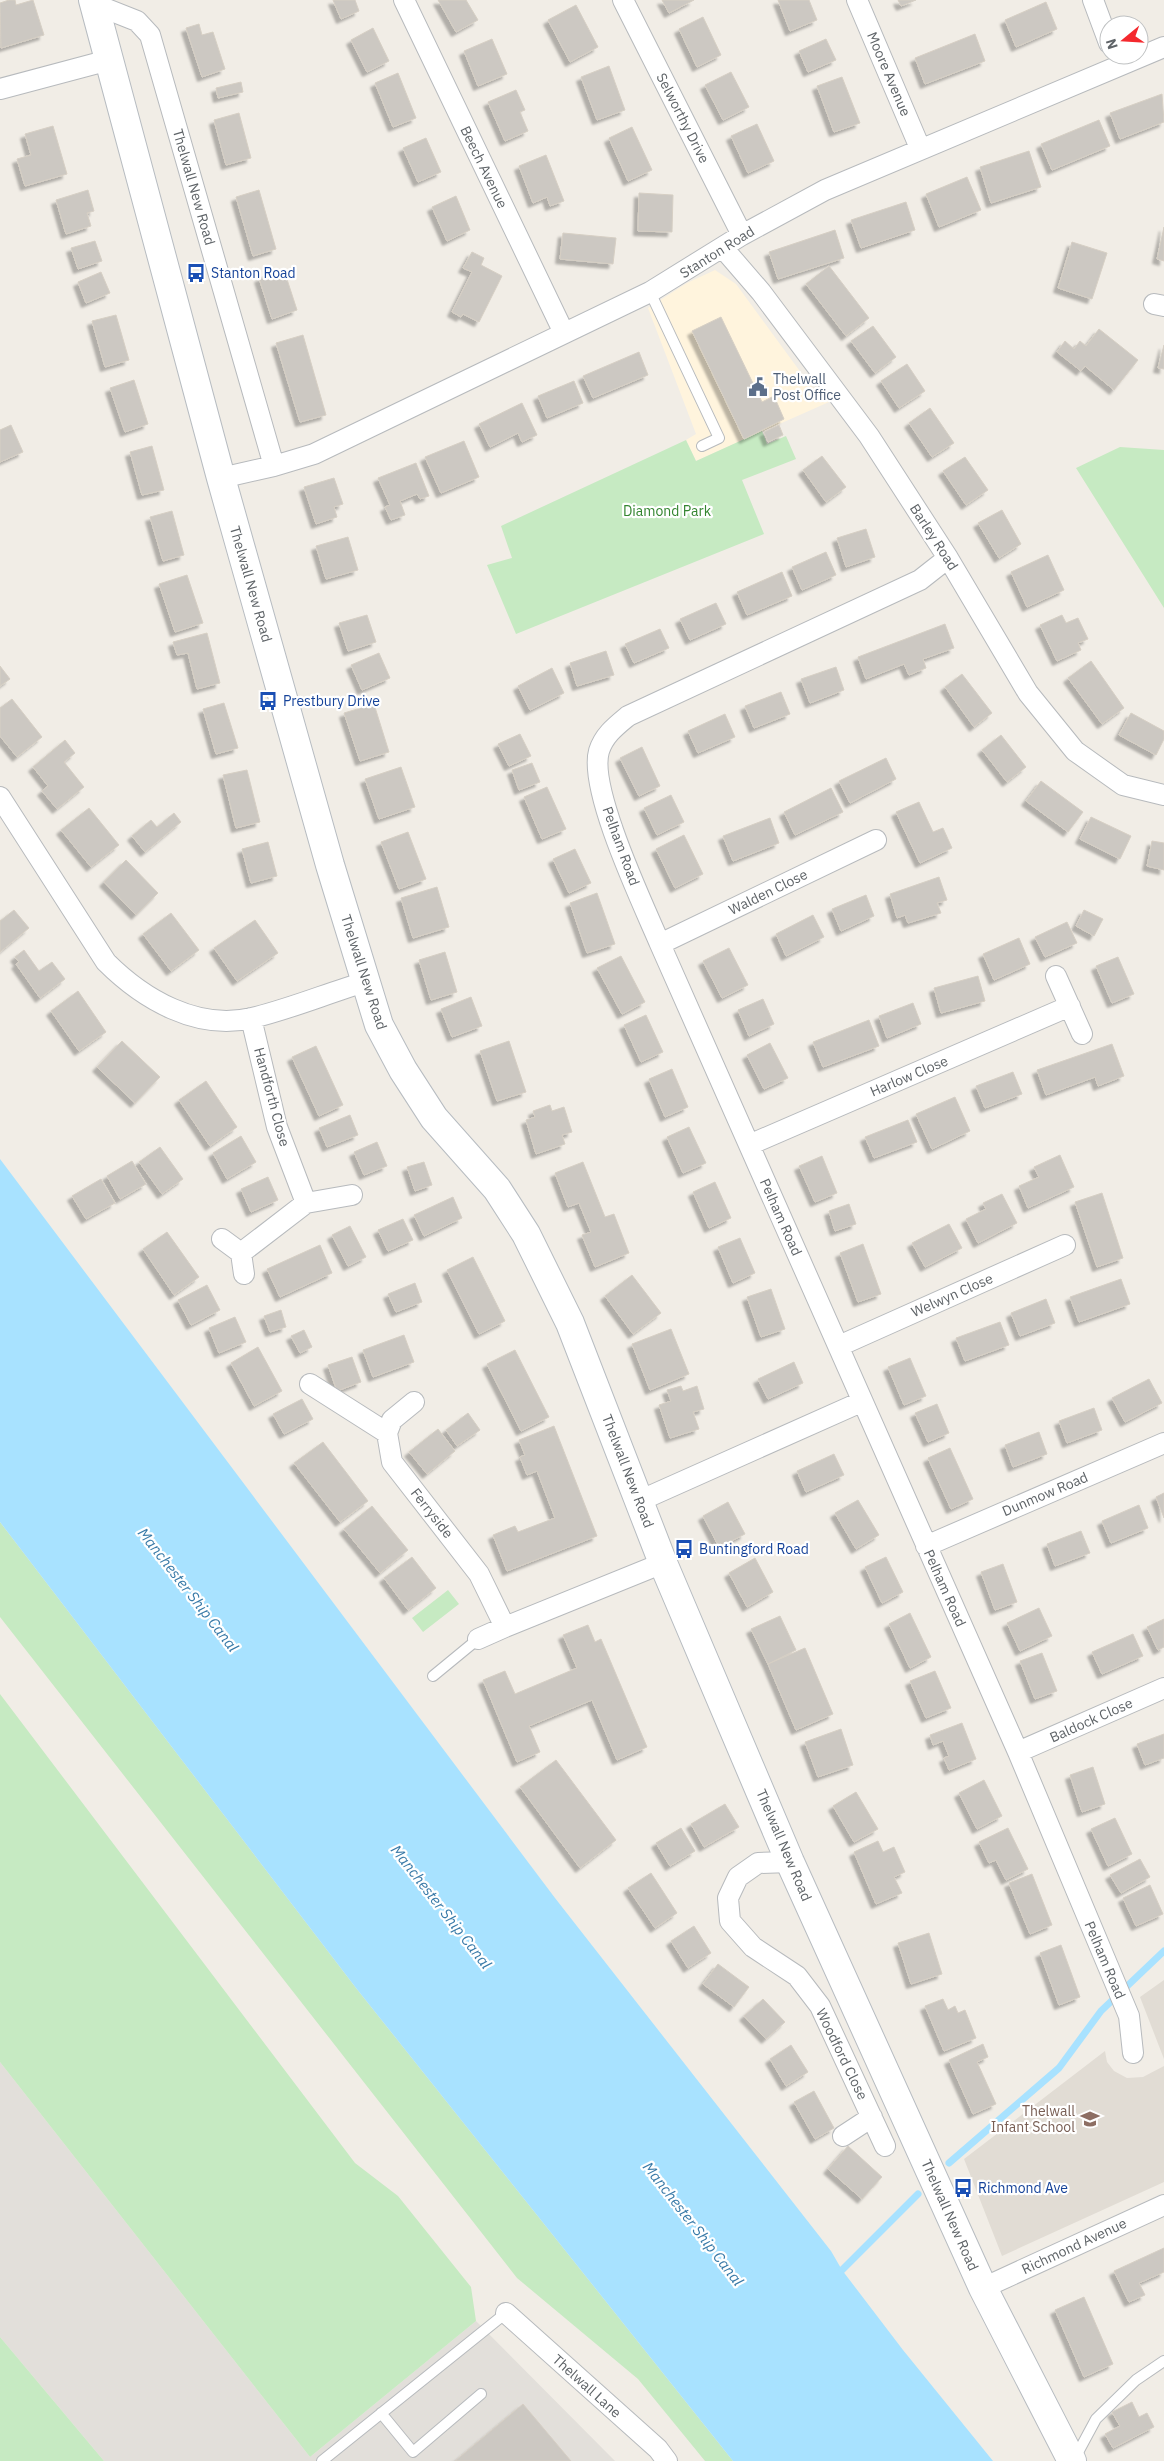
<svg xmlns="http://www.w3.org/2000/svg" width="1164" height="2461" font-family="'IBM Plex Sans',sans-serif">
	<defs>
		<filter id="shadow"><feDropShadow dx="-4.5" dy="4.5" stdDeviation="1" flood-color="#0004"/></filter>
	</defs>
	<rect width="100%" height="100%" fill="#f1ede6"/>
	<path fill="#fff4dd" d="M715 270 736 284 810 385 829 402 696 461 686 440 696 434 648 308 687 283Z"/>
	<path fill="#e2dfda" d="M0 2062 310 2457 476 2321 615 2461H104L0 2337Z"/>
	<path fill="#e1dcd4" d="M1164 1980V2059L1140 1997Z
		M1105 2051 1107 2062 1114 2071 1127 2078 1143 2077 1164 2066V2182L1002 2256 964 2159Z"/>
	<path fill="#c6eac2" d="M762 431 767 444 786 436 796 459 742 480 764 534 516 634 487 565 512 558 501 526 686 440 696 461Z
		M1120 447 1164 450V608L1076 468Z
		M0 1522 356 1988 733 2461H705L638 2379 517 2278 0 1617Z
		M448 1590 459 1604 423 1632 412 1618Z
		M0 1694 355 2163 398 2196 471 2287 476 2321 310 2457 0 2062Z
		M0 2337 104 2461H0Z"/>
	<path fill="#a8e2ff" d="M0 1159 555 1898 831 2251 842 2270 903 2350 993 2461H733L356 1988 0 1522Z"/>
	<g fill="none" stroke-linecap="round" stroke-linejoin="round">
		<path stroke="#a8e2ff" stroke-width="7" d="M949 2163 1059 2068 1101 2011 1164 1951
			M842 2270 918 2194"/>
	</g>
	<path fill="#ccc8c2" stroke="#d6cfc4" filter="url(#shadow)" d="M9 0H15L16 5 33 0 44 35 1 48 0 3Z
		M333 0H355L359 11 341 19Z
		M438 0H466L478 20 456 32Z
		M662 0H694L669 13Z
		M778 0H809L817 20 790 31Z
		M898 0H916L901 6Z
		M1046 2 1057 29 1016 47 1005 20Z
		M576 5 598 47 570 62 548 20Z
		M703 17 721 55 697 67 679 29Z
		M199 24 202 35 213 32 225 69 202 77 186 28Z
		M373 28 389 61 367 72 351 40Z
		M975 34 985 61 925 84 915 58Z
		M492 39 507 74 478 86 464 51Z
		M826 39 836 60 808 72 799 51Z
		M609 66 625 110 597 120 581 77Z
		M731 72 749 107 723 120 705 85Z
		M398 73 416 118 393 127 375 83Z
		M842 77 860 123 834 132 817 86Z
		M241 82 243 92 218 98 216 88Z
		M516 90 525 110 520 112 528 131 505 141 488 102Z
		M1162 94 1164 122 1120 139 1110 113Z
		M239 113 251 158 226 165 214 120Z
		M1099 120 1110 146 1052 170 1041 144Z
		M757 124 774 161 748 173 731 136Z
		M53 126 67 174 25 186 17 159 31 155 25 134Z
		M632 127 652 170 628 181 609 138Z
		M426 138 441 172 418 182 403 148Z
		M1029 151 1041 187 991 203 980 167Z
		M546 155 564 201 550 206 547 197 533 203 519 166Z
		M967 177 981 210 939 227 926 194Z
		M88 190 94 211 87 213 91 226 66 234 56 200Z
		M259 190 276 249 253 256 236 197Z
		M639 193 673 195 672 232 638 231Z
		M456 196 470 230 447 241 432 207Z
		M906 202 915 230 861 248 851 220Z
		M1164 227V261L1157 259Z
		M835 230 844 258 778 279 769 252Z
		M563 233 616 238 613 264 560 259Z
		M95 241 102 261 78 269 71 248Z
		M1072 242 1107 253 1092 299 1058 288Z
		M472 252 484 258 481 265 502 276 479 322 463 314 461 317 452 312 472 272 463 268Z
		M829 266 869 318 846 336 806 284Z
		M284 270 297 310 272 319 259 278Z
		M101 272 110 293 86 303 78 282Z
		M116 315 129 360 105 367 92 321Z
		M721 317 762 402 774 396 784 419 744 439 692 331Z
		M873 326 896 357 875 373 851 341Z
		M1099 329 1138 360 1114 390 1085 366 1081 371 1057 352 1065 341 1074 349 1080 341 1086 346Z
		M303 335 326 415 300 422 276 343Z
		M1164 345V369L1158 368Z
		M639 352 648 375 593 398 583 376Z
		M907 364 925 391 899 408 881 381Z
		M134 380 148 424 125 432 110 388Z
		M574 381 583 403 547 418 538 396Z
		M522 403 537 435 522 442 518 433 490 447 479 424Z
		M930 408 954 443 932 457 909 423Z
		M11 425 23 452 0 462V430Z
		M779 425 783 435 768 442 764 432Z
		M464 441 479 477 441 493 425 457Z
		M152 446 164 490 142 495 130 452Z
		M822 456 846 487 826 502 803 470Z
		M965 457 988 490 966 505 943 471Z
		M416 463 429 496 420 499 417 494 400 501 405 515 391 520 385 507 390 505 378 478Z
		M334 478 343 504 334 507 337 517 316 524 304 487Z
		M1002 510 1021 544 999 558 978 523Z
		M172 511 184 555 163 561 150 517Z
		M866 529 875 557 846 567 837 538Z
		M348 537 358 570 326 579 316 546Z
		M826 552 836 575 802 590 792 567Z
		M1048 555 1064 590 1027 607 1011 572Z
		M782 572 792 596 747 615 737 592Z
		M187 575 203 623 175 632 159 584Z
		M716 603 726 624 690 640 680 619Z
		M367 615 376 642 348 651 339 623Z
		M1062 615 1066 623 1078 618 1088 639 1078 643 1081 650 1057 661 1040 625Z
		M945 624 954 648 923 659 926 668 909 675 904 664 866 679 858 657Z
		M660 629 669 648 634 663 625 644Z
		M207 633 220 683 197 689 188 653 177 655 173 642Z
		M606 651 614 675 577 686 570 663Z
		M379 653 390 678 362 690 351 665Z
		M1091 661 1124 708 1102 724 1068 678Z
		M0 666 10 679 0 686Z
		M836 667 844 690 810 703 801 679Z
		M552 668 564 693 530 710 518 686Z
		M962 674 992 713 974 727 945 687Z
		M781 692 790 714 754 728 745 706Z
		M12 699 42 737 17 757 0 736V708Z
		M224 703 238 748 216 754 203 709Z
		M374 704 389 752 360 761 344 713Z
		M1131 713 1164 731V739L1156 755 1119 735Z
		M725 714 735 737 698 753 688 731Z
		M520 734 531 756 509 766 498 744Z
		M1001 735 1026 767 1007 782 982 750Z
		M65 740 75 753 64 762 84 787 57 809 42 791 48 786 33 767Z
		M642 747 660 786 639 796 620 758Z
		M886 758 896 779 850 803 839 781Z
		M532 763 540 782 519 790 512 770Z
		M401 767 415 807 379 819 365 779Z
		M247 770 260 822 236 828 223 775Z
		M1041 781 1083 812 1068 832 1026 801Z
		M547 787 566 829 542 839 524 797Z
		M831 788 843 812 795 835 784 812Z
		M671 795 684 822 657 835 644 808Z
		M919 802 933 832 943 828 952 848 920 863 896 812Z
		M89 808 119 845 91 867 61 830Z
		M174 813 181 822 145 852 132 836 151 820 157 827Z
		M1091 817 1131 836 1120 859 1080 839Z
		M770 818 779 843 733 861 723 836Z
		M408 832 426 879 399 889 381 842Z
		M684 835 703 874 675 888 656 849Z
		M1152 841 1164 843V870L1147 866Z
		M268 842 277 876 251 883 242 849Z
		M575 849 591 883 569 893 553 859Z
		M126 860 158 893 136 915 104 882Z
		M939 877 947 900 937 903 941 913 908 923 905 915 897 918 890 894Z
		M437 887 449 927 413 938 401 898Z
		M597 893 615 944 587 953 570 903Z
		M866 895 874 916 841 931 832 909Z
		M14 910 29 928 0 952V921Z
		M1084 910 1103 919 1094 936 1076 926Z
		M171 913 199 950 171 971 143 934Z
		M813 915 824 937 786 956 776 934Z
		M255 920 278 953 237 981 214 948Z
		M1067 922 1077 943 1045 957 1035 937Z
		M1019 938 1030 964 994 980 983 954Z
		M729 948 748 985 722 998 703 961Z
		M24 950 39 971 52 962 65 979 40 998 16 964 19 962 15 957Z
		M445 952 457 992 431 1000 419 960Z
		M621 956 645 1002 622 1014 597 968Z
		M1118 957 1134 994 1112 1003 1096 966Z
		M978 976 985 1001 941 1013 934 988Z
		M78 991 106 1032 79 1051 51 1011Z
		M471 997 482 1026 452 1037 441 1009Z
		M763 999 774 1024 749 1036 738 1010Z
		M913 1003 921 1024 887 1038 879 1016Z
		M646 1015 663 1052 641 1062 624 1025Z
		M869 1020 879 1046 823 1067 813 1042Z
		M122 1041 160 1077 135 1103 97 1067Z
		M509 1041 526 1092 497 1101 480 1051Z
		M770 1043 788 1078 764 1089 747 1055Z
		M1112 1044 1124 1076 1098 1086 1095 1077 1046 1095 1037 1070Z
		M316 1046 343 1105 319 1116 292 1057Z
		M672 1069 688 1107 665 1117 649 1079Z
		M1013 1072 1022 1094 985 1108 976 1086Z
		M206 1081 237 1127 210 1146 179 1100Z
		M955 1097 970 1131 932 1149 916 1114Z
		M550 1105 552 1111 564 1107 572 1132 562 1135 565 1144 536 1154 526 1120 535 1117 533 1111Z
		M350 1115 358 1135 327 1147 319 1128Z
		M908 1120 917 1142 874 1158 865 1137Z
		M689 1127 706 1163 683 1173 667 1137Z
		M241 1136 256 1162 227 1179 213 1153Z
		M377 1142 387 1166 364 1175 354 1152Z
		M160 1147 183 1179 162 1194 139 1162Z
		M1060 1155 1074 1187 1028 1208 1019 1186 1039 1177 1034 1167Z
		M822 1156 837 1193 815 1202 799 1166Z
		M132 1161 146 1184 120 1199 107 1176Z
		M424 1162 432 1185 415 1191 407 1167Z
		M583 1162 605 1217 614 1214 629 1253 595 1267 582 1235 591 1232 579 1203 568 1207 555 1173Z
		M268 1177 278 1200 251 1212 241 1189Z
		M101 1179 115 1203 86 1219 72 1196Z
		M715 1182 731 1218 709 1228 693 1192Z
		M1102 1193 1123 1258 1097 1267 1075 1202Z
		M1002 1194 1017 1223 978 1243 966 1219 986 1209 983 1203Z
		M453 1197 462 1218 424 1236 414 1215Z
		M849 1204 856 1224 835 1231 829 1211Z
		M403 1219 413 1240 388 1251 378 1230Z
		M949 1224 962 1248 925 1267 912 1243Z
		M350 1226 366 1257 348 1266 332 1235Z
		M167 1232 199 1277 174 1295 143 1249Z
		M740 1238 755 1273 733 1283 718 1247Z
		M863 1244 881 1294 858 1302 840 1253Z
		M320 1245 332 1273 280 1297 267 1269Z
		M473 1257 505 1321 479 1334 447 1270Z
		M632 1275 661 1313 633 1334 605 1296Z
		M1121 1279 1130 1304 1079 1322 1070 1297Z
		M415 1283 422 1302 396 1312 388 1294Z
		M207 1285 220 1310 191 1325 178 1300Z
		M771 1289 785 1329 761 1337 747 1297Z
		M1046 1299 1055 1323 1020 1336 1011 1313Z
		M281 1310 286 1327 270 1332 264 1316Z
		M235 1317 246 1342 219 1353 209 1328Z
		M1000 1322 1009 1345 965 1361 956 1338Z
		M671 1329 689 1374 650 1390 632 1344Z
		M304 1330 312 1347 300 1353 291 1336Z
		M404 1335 414 1362 373 1377 363 1350Z
		M258 1347 282 1391 254 1406 231 1363Z
		M515 1350 549 1417 521 1431 487 1364Z
		M352 1357 361 1382 337 1391 328 1365Z
		M910 1358 926 1396 904 1405 888 1367Z
		M794 1362 803 1383 768 1399 758 1379Z
		M1149 1379 1162 1403 1125 1422 1112 1398Z
		M681 1386 683 1391 697 1386 704 1409 693 1412 699 1429 670 1438 659 1405 671 1401 667 1390Z
		M302 1399 313 1419 284 1434 273 1414Z
		M937 1404 949 1433 928 1442 915 1413Z
		M1094 1408 1102 1430 1067 1443 1059 1421Z
		M468 1413 480 1430 457 1446 446 1430Z
		M554 1426 597 1536 507 1571 493 1535 515 1526 518 1532 555 1518 537 1471 527 1475 520 1457 525 1455 519 1440Z
		M438 1429 455 1451 427 1474 409 1452Z
		M1039 1432 1047 1454 1013 1467 1005 1445Z
		M323 1442 368 1501 340 1522 294 1463Z
		M950 1448 973 1499 951 1509 928 1458Z
		M834 1454 844 1475 806 1492 797 1471Z
		M1164 1493V1518L1156 1497Z
		M858 1500 879 1535 856 1549 835 1513Z
		M728 1502 745 1534 719 1547 703 1516Z
		M1139 1505 1148 1528 1111 1543 1102 1521Z
		M372 1506 408 1550 380 1573 344 1529Z
		M1081 1531 1090 1553 1055 1566 1047 1544Z
		M412 1557 436 1588 408 1610 384 1578Z
		M886 1557 903 1592 882 1603 865 1567Z
		M755 1558 773 1592 747 1607 729 1573Z
		M1003 1564 1017 1602 995 1610 981 1572Z
		M1039 1608 1052 1636 1020 1651 1007 1623Z
		M910 1613 931 1657 910 1668 889 1624Z
		M780 1616 796 1650 768 1664 751 1629Z
		M1164 1619V1647L1158 1650 1147 1627Z
		M588 1625 595 1642 601 1639 647 1747 617 1760 592 1700 529 1726 540 1752 517 1762 483 1680 505 1671 515 1694 577 1668 563 1635Z
		M1133 1634 1143 1656 1102 1674 1092 1652Z
		M805 1648 833 1714 796 1730 768 1664Z
		M1042 1653 1057 1691 1035 1699 1020 1661Z
		M935 1671 951 1708 926 1718 910 1681Z
		M962 1723 976 1759 949 1770 944 1758 949 1756 943 1741 933 1745 930 1735Z
		M841 1729 853 1765 818 1777 805 1742Z
		M1164 1734V1758L1145 1765 1137 1744Z
		M556 1760 616 1840 580 1868 520 1787Z
		M1093 1767 1105 1804 1082 1812 1070 1775Z
		M984 1780 1002 1816 977 1829 959 1793Z
		M856 1792 878 1829 854 1842 833 1806Z
		M725 1804 739 1827 704 1847 691 1824Z
		M1115 1818 1132 1854 1108 1866 1091 1829Z
		M681 1828 695 1851 670 1866 656 1843Z
		M1008 1828 1028 1869 1006 1880 996 1860 989 1863 979 1842Z
		M878 1841 883 1852 894 1847 905 1872 894 1877 902 1893 876 1904 854 1852Z
		M1140 1859 1150 1877 1121 1893 1110 1875Z
		M651 1873 677 1913 655 1928 628 1888Z
		M1032 1874 1052 1925 1030 1934 1009 1883Z
		M1150 1885 1163 1914 1136 1926 1123 1898Z
		M694 1926 711 1953 688 1968 671 1941Z
		M929 1933 942 1974 911 1984 898 1943Z
		M1061 1945 1080 1997 1059 2005 1040 1953Z
		M718 1964 749 1987 734 2007 703 1984Z
		M763 1999 785 2022 766 2039 744 2016Z
		M943 1999 948 2010 955 2006 958 2013 965 2010 976 2038 944 2051 925 2006Z
		M983 2044 988 2057 977 2062 996 2104 973 2114 949 2060Z
		M791 2045 808 2072 786 2086 770 2059Z
		M814 2091 834 2128 815 2139 794 2102Z
		M848 2146 882 2177 862 2199 828 2169Z
		M1164 2248V2272L1139 2283 1145 2295 1129 2302 1114 2271Z
		M1084 2297 1113 2364 1084 2377 1055 2310Z
		M1132 2402 1139 2417 1147 2413 1154 2427 1113 2448 1105 2434 1120 2426 1112 2412Z
		M523 2404 571 2461H455Z"/>
	<g fill="none" stroke-linecap="round" stroke-linejoin="round">
		<g stroke="#b7babd" stroke-width="12">
			<path id="lane" d="M650 292 719 438 702 446
				M433 1676 478 1639
				M381 2413 413 2452 481 2394
				M1075 2458 1096 2419 1136 2380 1164 2361
				M322 2461 506 2313"/>
		</g>
		<g stroke="#b7babd" stroke-width="22">
			<path id="street" d="M404 0 564 333
				M623 0 742 235
				M857 0 920 148
				M1093 0 1109 43
				M94 4 137 21 150 35 274 466
				M0 89 109 60
				M723 248 761 292 869 436 948 558 1028 693 1075 751 1123 785 1164 795
				M1154 304 1164 306
				M221 478 274 466 314 454 650 292 742 235 825 190 1164 47
				M948 558 920 580 628 716C616 726 604 735 599 751 588 789 643 904 660 944L1018 1752 1129 2016 1133 2053
				M0 797 106 962C143 999 197 1031 252 1018 290 1009 328 993 365 982
				M660 944 876 840
				M1056 976 1082 1034
				M749 1145 1070 1006
				M306 1203 352 1195
				M222 1239 241 1253
				M244 1274 241 1253 306 1203 277 1127 251 1018
				M839 1346 1065 1245
				M310 1384 387 1433
				M414 1402 392 1420 387 1433 392 1462 479 1574 505 1627 663 1563
				M639 1501 861 1402
				M926 1546 1164 1443
				M478 1639 505 1627
				M1018 1752 1164 1688
				M790 1862 758 1863 738 1877 728 1898 730 1921 753 1947 797 1976 820 2006 885 2146
				M843 2136 872 2117
				M983 2288 1164 2205
				M506 2313 658 2449 667 2461"/>
		</g>
		<g stroke="#b7bcc1" stroke-width="30">
			<path id="secondary" d="M93 0 221 478 330 865 379 1025 403 1070 434 1118 497 1189 526 1234 570 1323 663 1563 790 1862 983 2288 1072 2461"/>
		</g>
		<use href="#lane" stroke="#fff" stroke-width="10"/>
		<use href="#street" stroke="#fff" stroke-width="20"/>
		<use href="#secondary" stroke="#fff" stroke-width="28"/>
	</g>
	<defs>
		<g id="bus-bare" transform="scale(1.5)"><path d="M-5-6H5V4H4V6H2V4H-2V6H-4V4H-5ZM-3.5-4V0h7V-4ZM-3.5 1.2v1.5H-2V1.2ZM2 1.2v1.5H3.5V1.2Z" fill="#1a4fb4" stroke="#fff" stroke-width="2.5" paint-order="stroke"/></g>
		<g id="civic-bare" transform="scale(1.5)"><path d="M-.6-6.5H3V-4.5H.6V-3L4-1V1h2V6H-6V1h2V-1L-.6-3ZM-1.2 2.5V6h2.4V2.5Z" fill="#5c6f8a" stroke="#fff" stroke-width="2.5" paint-order="stroke"/></g>
		<g id="school-bare" transform="scale(1.5)"><path d="M0-5L7-2L0 1L-7-2ZM-4 1L0 2.5L4 1V4Q0 6-4 4Z" fill="#8d6e63" stroke="#fff" stroke-width="2.5" paint-order="stroke"/></g>
	</defs>
	<g fill-rule="evenodd">
		<use href="#bus-bare" x="196" y="273"/>
		<use href="#civic-bare" x="758" y="387"/>
		<use href="#bus-bare" x="268" y="701"/>
		<use href="#bus-bare" x="684" y="1549"/>
		<use href="#school-bare" x="1090" y="2119"/>
		<use href="#bus-bare" x="963" y="2188"/>
	</g>
	<g text-anchor="middle" stroke-width="4.5" stroke-linejoin="round" paint-order="stroke">
		<g font-size="14" fill="#5e6367" stroke="#fff">
			<text transform="translate(889 74) rotate(67)" y="5">Moore Avenue</text>
			<text transform="translate(683 118) rotate(63)" y="5">Selworthy Drive</text>
			<text transform="translate(484 167) rotate(64)" y="5">Beech Avenue</text>
			<text transform="translate(194 187) rotate(74)" y="5">Thelwall New Road</text>
			<text transform="translate(717 252) rotate(-32)" y="5">Stanton Road</text>
			<text transform="translate(934 537) rotate(57)" y="5">Barley Road</text>
			<text transform="translate(251 584) rotate(74)" y="5">Thelwall New Road</text>
			<text transform="translate(621 846) rotate(70)" y="5">Pelham Road</text>
			<text transform="translate(768 892) rotate(-26)" y="5">Walden Close</text>
			<text transform="translate(364 972) rotate(72)" y="5">Thelwall New Road</text>
			<text transform="translate(909 1076) rotate(-23)" y="5">Harlow Close</text>
			<text transform="translate(272 1097) rotate(75)" y="5">Handforth Close</text>
			<text transform="translate(781 1217) rotate(66)" y="5">Pelham Road</text>
			<text transform="translate(952 1295) rotate(-24)" y="5">Welwyn Close</text>
			<text transform="translate(628 1471) rotate(69)" y="5">Thelwall New Road</text>
			<text transform="translate(1045 1494) rotate(-23)" y="5">Dunmow Road</text>
			<text transform="translate(432 1513) rotate(52)" y="5">Ferryside</text>
			<text transform="translate(945 1588) rotate(66)" y="5">Pelham Road</text>
			<text transform="translate(1091 1720) rotate(-24)" y="5">Baldock Close</text>
			<text transform="translate(784 1845) rotate(67)" y="5">Thelwall New Road</text>
			<text transform="translate(1105 1960) rotate(67)" y="5">Pelham Road</text>
			<text transform="translate(842 2054) rotate(64)" y="5">Woodford Close</text>
			<text transform="translate(950 2215) rotate(66)" y="5">Thelwall New Road</text>
			<text transform="translate(1074 2246) rotate(-25)" y="5">Richmond Avenue</text>
			<text transform="translate(587 2386) rotate(42)" y="5">Thelwall Lane</text>
		</g>
		<g font-size="14" fill="#164399" stroke="#fff" text-anchor="start">
			<text x="211" y="278">Stanton Road</text>
			<text x="283" y="706">Prestbury Drive</text>
			<text x="699" y="1554">Buntingford Road</text>
			<text x="978" y="2193">Richmond Ave</text>
		</g>
		<g font-size="14" fill="#4e5e75" stroke="#fff" text-anchor="start">
			<text x="773" y="384">Thelwall<tspan x="773" dy="16">Post Office</tspan></text>
		</g>
		<g font-size="14" fill="#348530" stroke="#fff">
			<text x="667" y="516">Diamond Park</text>
		</g>
		<g font-size="14" fill="#785e54" stroke="#fff" text-anchor="end">
			<text x="1075" y="2116">Thelwall<tspan x="1075" dy="16">Infant School</tspan></text>
		</g>
		<g font-size="15" font-style="italic" fill="#3779a7" stroke="#fff">
			<text transform="translate(188 1590) rotate(52)" y="5">Manchester Ship Canal</text>
			<text transform="translate(441 1907) rotate(52)" y="5">Manchester Ship Canal</text>
			<text transform="translate(693 2224) rotate(52)" y="5">Manchester Ship Canal</text>
		</g>
	</g>
	<g transform="translate(1124 40) rotate(252)"><circle r="24" fill="#ffffff" stroke="#bfc1c2"/>
	<path d="M0-4L9 19L0 12L-9 19Z" fill="#f4292e"/>
	<text y="-8" font-size="14" font-weight="bold" text-anchor="middle" fill="#5e6367">N</text>
	</g>
</svg>
